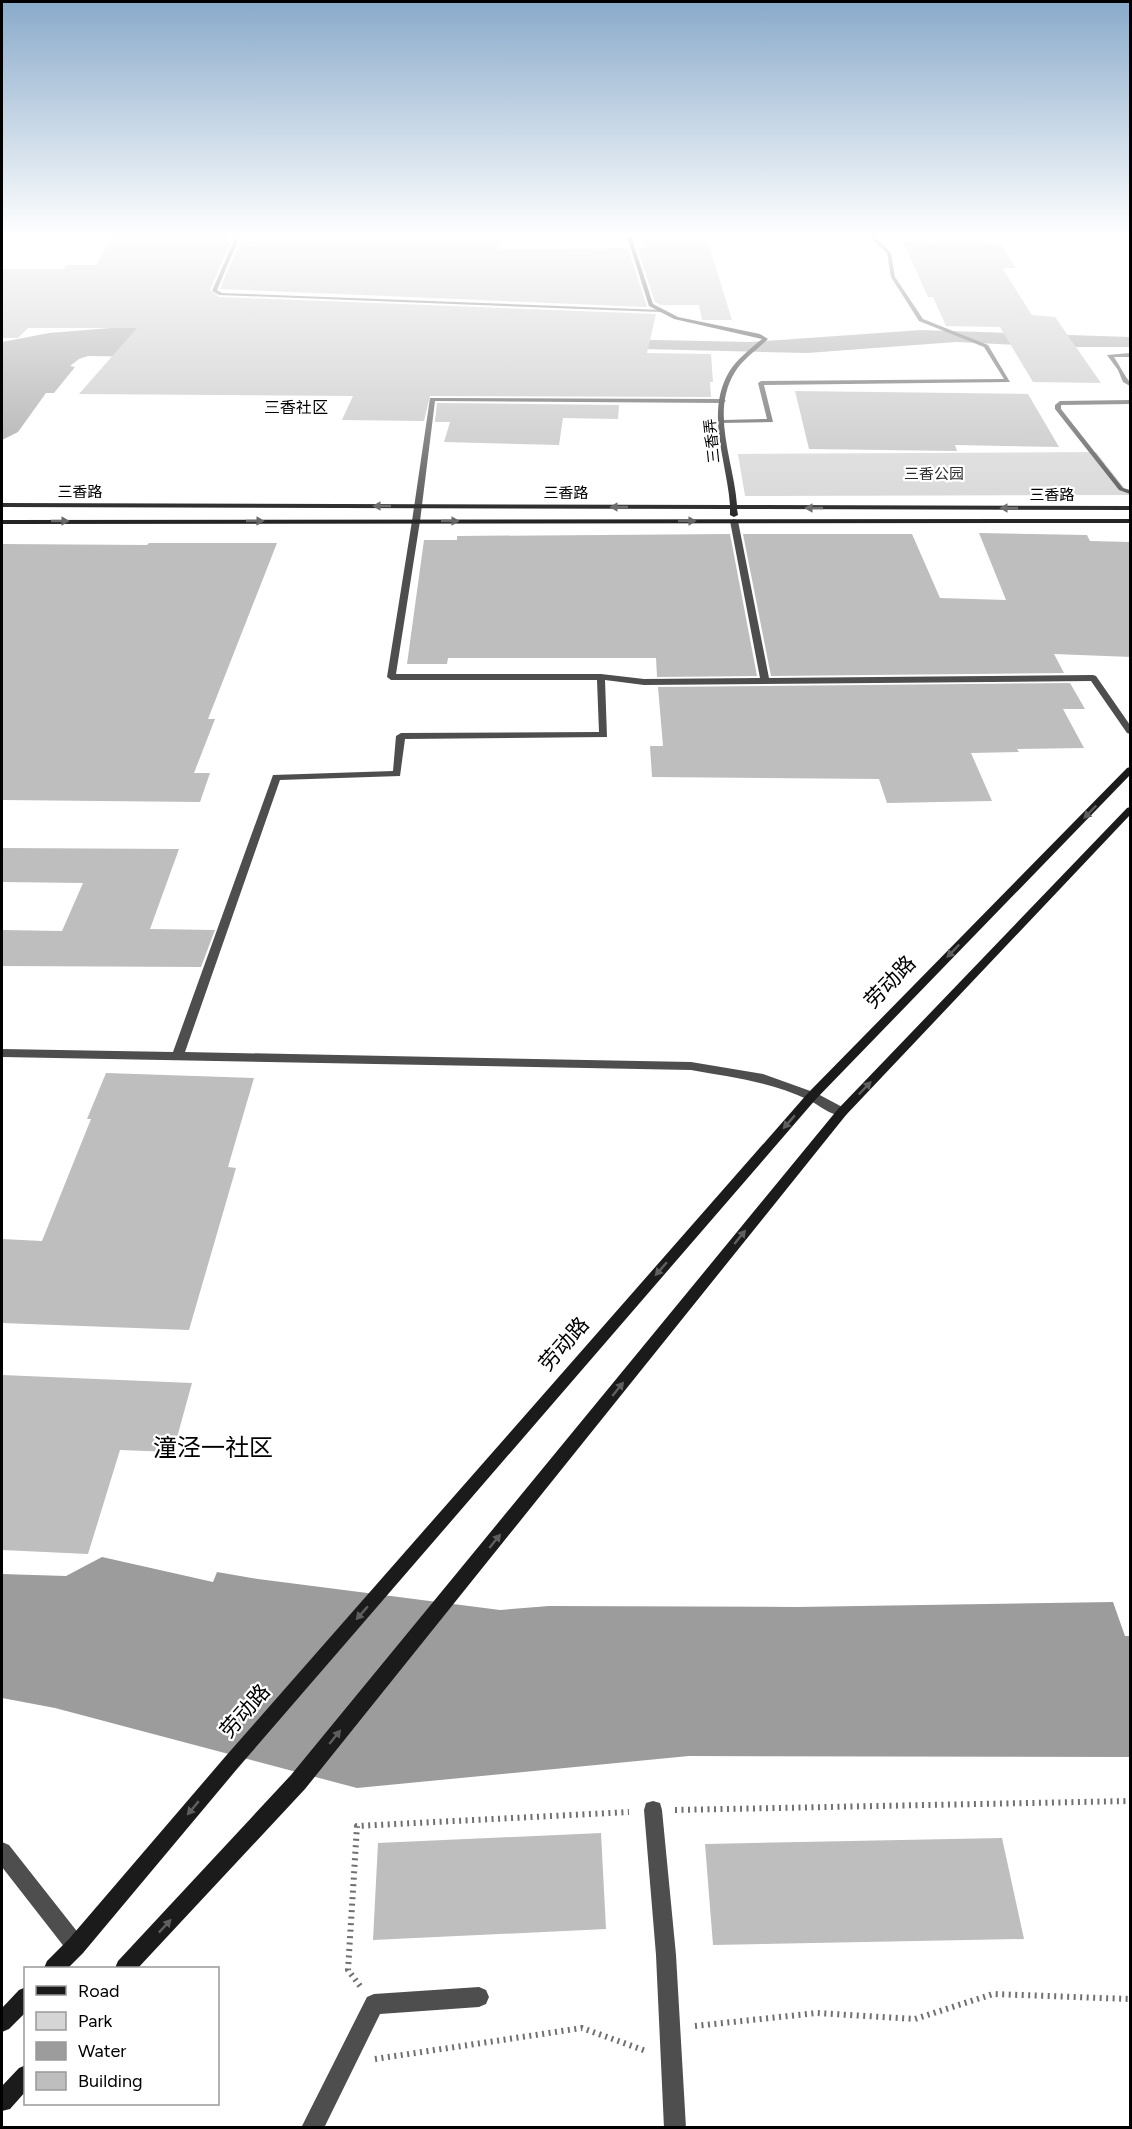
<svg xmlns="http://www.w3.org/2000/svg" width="1132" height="2129" font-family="Figtree,'Noto Sans SC',sans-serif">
	<rect width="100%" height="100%" fill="#fff"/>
	<path fill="#d5d5d5" d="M1096 452 1130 495 745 496 738 454Z"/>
	<path fill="#9c9c9c" d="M160 324 479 336 750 342 921 330 1130 337V347H1063L956 342 807 353 644 349 366 360 88 356 79 359 70 366 75 367 54 393H46L18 432 2 440V342L49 333Z
		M102 1557 213 1582 217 1572 258 1579 500 1610 549 1606 797 1607 1113 1602 1125 1636H1130V1757L689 1756 357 1788 55 1708 2 1698V1574L66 1576Z"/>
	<path fill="#bebebe" d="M113 236H229L227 241H231L210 290 219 297 656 314 647 353 711 354 713 382H710L711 397 430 396 424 421 342 420 353 396 79 394 137 328H28L18 338H2V269H63L67 265H96Z
		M318 239H499V249L628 248 647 307 220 289 240 241Z
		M643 239H707L732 320H702L699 305H660L655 302 637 248H645Z
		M903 242 1000 243 1016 268H1002L1032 315 1055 317 1101 383 1033 382 1000 327 946 326 933 297H928Z
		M795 391 1028 394 1059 447 955 445 957 451 809 449Z
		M437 403 619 405 618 419 563 418 559 445 444 442 450 422H435Z
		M979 533 1087 535 1090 541 1131 542V657L1054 654 1064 673 771 676 743 534H912L940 598 1006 600Z
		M730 534 757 676 657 677 656 658H448L447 664H407L424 540H457V536Z
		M149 543H277L208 719H215L194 773H210L200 802 2 800V544L147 545Z
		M1070 683 1085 709H1063L1084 748 1017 749 1019 752 971 753 992 801 887 803 879 779 652 777 650 746H663L658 687Z
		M2 848 179 849 150 929 215 930 201 967 2 966V930L62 931 83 883 2 882Z
		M106 1073 254 1078 228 1167 236 1168 189 1330 2 1323V1239L42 1241 91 1119H87Z
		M2 1375 192 1383 173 1452 120 1450 88 1554 2 1550Z
		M601 1833 606 1929 373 1940 378 1843Z
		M1002 1838 1024 1939 713 1945 705 1844Z"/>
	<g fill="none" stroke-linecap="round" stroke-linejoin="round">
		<path stroke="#707070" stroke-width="6" stroke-dasharray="2 4.5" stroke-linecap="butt" d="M675 1810 1130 1801
			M360 1986 348 1970 357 1826 629 1812
			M695 2026 817 2013 915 2019 993 1994 1130 1999
			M375 2059 582 2028 646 2051"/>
		<path fill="#4e4e4e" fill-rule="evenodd" d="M653 1801 660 1803 662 1810 676 1955 686 2128H664L656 1955 644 1810 646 1803Z
			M479 1987 486 1990 489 1997 486 2004 479 2007 380 2014 324 2128H301L367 1997 374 1994Z"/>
		<path fill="#4e4e4e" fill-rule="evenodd" d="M236 236H240L217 290 222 293 663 310 660 312 219 295 212 291Z
			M869 236H874L891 253 895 277 923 319 988 345 1010 382 764 385 773 422 720 423 722 420 767 419 758 383 761 381 1004 379 984 347 919 321 891 277 887 253Z
			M1130 353V357H1114C1119 364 1125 377 1130 382V386L1123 382 1118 370 1107 355Z
			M430 398 723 399 726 401 723 403 435 401 420 521 396 674H601L644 679 760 678 730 521 734 519 738 521 769 678 1093 675 1096 676 1130 725V734L1127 733 1091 681 644 685 605 680 607 737 405 739 400 776 280 780 185 1052 691 1062 763 1074 816 1093 846 1109 848 1112 846 1115C835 1119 819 1105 809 1100 771 1082 731 1077 691 1070L2 1057V1049L173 1052 273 775 393 771 396 736 401 733 599 732 597 680H391L387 677 412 521Z
			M1130 400V404L1061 405V409L1123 488 1130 490V494L1119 490 1055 409V405L1060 401Z
			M2 1842 9 1845 83 1939 86 1946 83 1953 76 1956 69 1953 2 1867Z"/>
		<path fill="#1b1b1b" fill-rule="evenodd" d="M627 236H631L653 304 678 317 760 334 768 339C757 350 743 359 735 372 710 412 734 462 737 505L1130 506V510L737 509 738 515 734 517 730 515V509L2 507V503L730 505C727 462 705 413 729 372 737 359 750 349 762 339L674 319 649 306Z
			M1130 519V523L2 524V520Z
			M1130 767V775L816 1099 237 1769 83 1953 68 1968H44L47 1961 69 1939 225 1757 808 1093 1127 768Z
			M1130 807V815L846 1115 305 1789 138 1968H115L118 1961 291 1775 838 1109 1127 808Z
			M26 1987V2012L9 2029 2 2032V2008L19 1990Z
			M26 2065V2091L10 2109 2 2111V2086L19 2068Z"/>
	</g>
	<defs><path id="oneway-solid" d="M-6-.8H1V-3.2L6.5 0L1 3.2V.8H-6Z" transform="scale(1.5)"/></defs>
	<g fill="#5f5f5f">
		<use href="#oneway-solid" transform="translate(382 506) rotate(-180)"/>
		<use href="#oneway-solid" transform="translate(619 507) rotate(-180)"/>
		<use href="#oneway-solid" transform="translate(814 508) rotate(-180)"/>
		<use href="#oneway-solid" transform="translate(1009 508) rotate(-180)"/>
		<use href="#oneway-solid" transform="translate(60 521)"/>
		<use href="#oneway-solid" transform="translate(255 521)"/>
		<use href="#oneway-solid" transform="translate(450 521)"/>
		<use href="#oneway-solid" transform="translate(687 521)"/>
		<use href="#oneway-solid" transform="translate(1090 812) rotate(134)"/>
		<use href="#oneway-solid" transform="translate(953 951) rotate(134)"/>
		<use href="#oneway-solid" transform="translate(865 1088) rotate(-46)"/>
		<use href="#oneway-solid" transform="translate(789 1122) rotate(131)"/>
		<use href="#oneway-solid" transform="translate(740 1237) rotate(-51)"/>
		<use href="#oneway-solid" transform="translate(661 1269) rotate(131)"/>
		<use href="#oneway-solid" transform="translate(618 1389) rotate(-51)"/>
		<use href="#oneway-solid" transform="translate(495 1541) rotate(-51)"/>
		<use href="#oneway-solid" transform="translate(362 1613) rotate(131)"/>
		<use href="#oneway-solid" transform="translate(335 1737) rotate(-51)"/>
		<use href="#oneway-solid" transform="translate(193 1808) rotate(130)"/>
		<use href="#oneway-solid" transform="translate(165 1926) rotate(-47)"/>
	</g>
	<linearGradient id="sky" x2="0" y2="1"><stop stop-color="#89aaca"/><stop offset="0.44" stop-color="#fff"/><stop offset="1" stop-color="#fff" stop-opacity="0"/></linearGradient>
	<rect width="1132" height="534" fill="url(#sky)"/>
	<g text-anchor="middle" stroke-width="4.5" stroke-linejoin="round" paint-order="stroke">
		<g font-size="15" fill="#000" stroke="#fff">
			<text transform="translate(712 441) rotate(-96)" y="5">三香弄</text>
			<text x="80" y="497">三香路</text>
			<text x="566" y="498">三香路</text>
			<text x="1052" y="500">三香路</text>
		</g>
		<g font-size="15" fill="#2c2c2c" stroke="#fff">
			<text x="934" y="479">三香公园</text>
		</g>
		<g font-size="16" fill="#000" stroke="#fff">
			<text x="296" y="413">三香社区</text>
		</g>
		<g font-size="21" fill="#000" stroke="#fff">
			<text transform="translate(890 982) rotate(-46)" y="7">劳动路</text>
			<text transform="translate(564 1344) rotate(-49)" y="7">劳动路</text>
			<text transform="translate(245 1711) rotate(-49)" y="7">劳动路</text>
		</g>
		<g font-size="24" fill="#000" stroke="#fff">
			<text x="213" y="1456">潼泾一社区</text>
		</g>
	</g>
	<rect width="1132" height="2129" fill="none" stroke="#000000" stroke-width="6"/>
	<rect x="24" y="1967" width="195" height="138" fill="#ffffff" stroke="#999999" stroke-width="1.5"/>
	<rect x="36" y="1986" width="30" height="9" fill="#1b1b1b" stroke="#999999" stroke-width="1.5"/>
	<text x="78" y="1997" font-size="18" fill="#000000">Road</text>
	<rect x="36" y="2012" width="30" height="18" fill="#d5d5d5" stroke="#999999" stroke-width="1.5"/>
	<text x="78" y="2027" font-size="18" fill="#000000">Park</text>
	<rect x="36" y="2042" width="30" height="18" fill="#9c9c9c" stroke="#999999" stroke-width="1.5"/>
	<text x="78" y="2057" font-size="18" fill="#000000">Water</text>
	<rect x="36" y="2072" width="30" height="18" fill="#bebebe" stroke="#999999" stroke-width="1.5"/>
	<text x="78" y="2087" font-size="18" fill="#000000">Building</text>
</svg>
